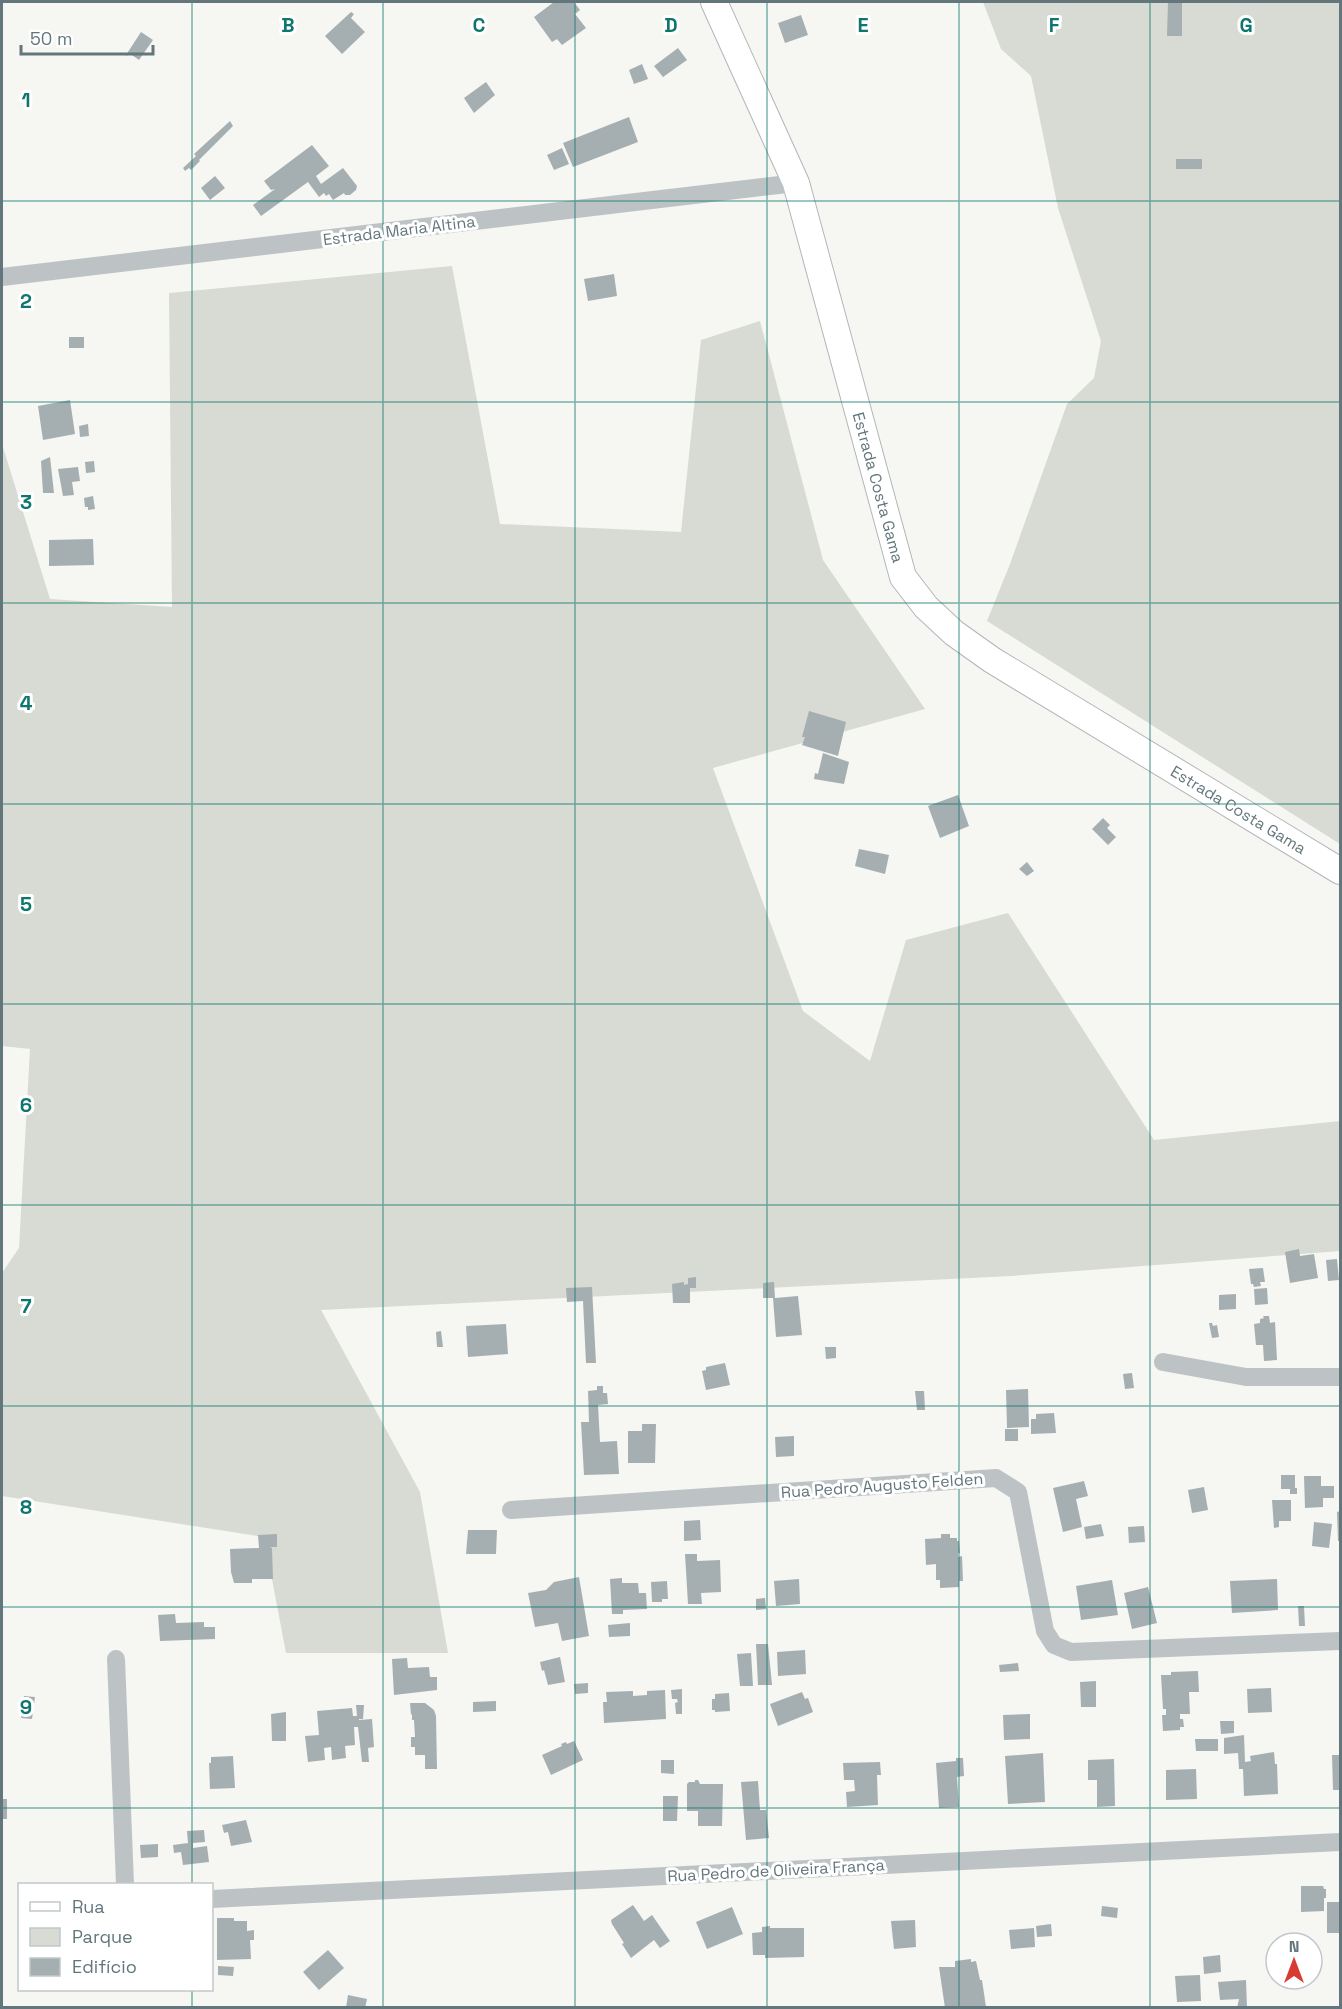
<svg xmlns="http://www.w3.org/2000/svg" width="1342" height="2009" font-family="'Space Grotesk',sans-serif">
	<rect width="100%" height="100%" fill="#f6f6f3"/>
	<path fill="#d7dbd3" d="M983 2H1340V844L987 621 1010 564 1067 404 1094 378 1101 341 1058 208 1031 76 1001 49Z
		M452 266 500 524 681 532 701 340 760 321 823 560 925 709 713 768 803 1011 870 1061 906 940 1008 913 1154 1140 1340 1121V1251L1011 1276 321 1310 420 1492 448 1653H286L264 1537 2 1496V1273L19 1248 30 1049 2 1046V444L50 599 172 607 169 293Z"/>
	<path fill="#a5afb2" d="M554 2H574L580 10 575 14 586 28 562 45 557 39 552 42 534 17Z
		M1168 2H1182V36H1167Z
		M351 12 354 14 351 18 365 32 342 54 325 36Z
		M801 15 808 35 785 43 778 23Z
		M141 32 153 40 139 60 129 53 127 56 126 55Z
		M678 48 687 60 663 77 654 66Z
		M642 64 648 79 634 84 629 70Z
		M486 82 495 95 474 113 464 98Z
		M629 117 638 142 573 167 563 143Z
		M230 121 233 126 199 160 200 161 191 170 189 168 185 171 183 168 196 156 194 154Z
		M312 145 329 166 316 176 321 184 343 168 357 186 356 190 350 195H345L344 193 333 200 329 194 326 196 324 193 319 197 308 182 261 216 253 205 275 189 271 190 264 181Z
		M562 148 569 164 554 170 547 155Z
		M1176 159H1202V169H1176Z
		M215 176 225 188 210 200 201 188Z
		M614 274 617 296 588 301 584 279Z
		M69 337H84V348H69Z
		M70 400 75 434 43 440 38 406Z
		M88 424 89 436 80 437 79 426Z
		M50 457 54 493H43L41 461Z
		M94 461 95 472 86 473 85 462Z
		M78 467 80 481 72 482 74 495 63 496 58 469Z
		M93 496 95 509 88 510V507H85L84 498Z
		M93 539 94 565 49 566V540Z
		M809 711 846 722 838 756 802 745 805 737H802Z
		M823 753 849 762 844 784 814 779 815 773 818 774Z
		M958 795 969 826 940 838 928 806Z
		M1103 818 1110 825 1107 828 1116 837 1108 845 1092 829Z
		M859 849 889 855 885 874 855 866Z
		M1027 862 1034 871 1027 876 1019 869Z
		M1299 1249 1300 1256 1314 1254 1318 1278 1290 1283 1285 1252Z
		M1337 1259 1339 1280 1328 1281 1326 1260Z
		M1263 1268 1265 1282H1260L1261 1286 1254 1287 1253 1284H1251L1249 1269Z
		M696 1277V1288H690V1303H673L672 1284 684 1282V1285L688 1284V1278Z
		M774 1282 775 1298 798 1296 802 1335 776 1337 773 1298H763V1283Z
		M592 1287 596 1363H586L583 1301 567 1302 566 1288Z
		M1267 1288 1268 1304 1255 1305 1254 1289Z
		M1236 1294V1309L1219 1310V1295Z
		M1263 1316H1269L1270 1323 1275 1322 1277 1360 1264 1361 1263 1345H1256L1254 1324 1260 1323V1319L1264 1318Z
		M1209 1323H1212L1213 1326 1217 1325 1219 1337 1212 1338Z
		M506 1324 508 1354 468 1357 466 1326Z
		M441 1331 443 1347H437L436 1332Z
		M825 1347H836V1358L826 1359Z
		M725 1363 730 1385 706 1390 702 1371 706 1370V1367Z
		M1132 1373 1134 1388 1125 1389 1123 1374Z
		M597 1386H603V1393H607L608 1404 598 1405 600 1442 617 1441 619 1474 584 1475 581 1422H589L588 1391 597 1390Z
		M1028 1389 1029 1427 1007 1428 1006 1390Z
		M915 1391H924L925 1410H917Z
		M1054 1413 1056 1433 1031 1434V1419H1036V1414Z
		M642 1424H656L655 1463H628V1431H642Z
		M1005 1429H1018V1441H1005Z
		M794 1436V1456L776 1457 775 1437Z
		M1281 1475H1295V1488H1297V1494H1290V1489H1281Z
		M1304 1476H1321V1486H1334V1498H1323V1507L1305 1508Z
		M1084 1481 1088 1496 1076 1499 1082 1527 1063 1532 1053 1488Z
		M1204 1487 1208 1510 1192 1513 1188 1490Z
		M1272 1500H1291V1521H1279V1527L1274 1528Z
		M1340 1511V1541H1338L1337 1512Z
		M700 1520 701 1540 684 1541V1521Z
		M1314 1522 1332 1524 1329 1548 1312 1546Z
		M1101 1524 1104 1536 1086 1539 1084 1527Z
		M1144 1526 1145 1542 1129 1543 1128 1527Z
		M468 1530H497L496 1554H466Z
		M277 1534V1547H270L272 1548 273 1579H252V1583H234L231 1572 230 1549 259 1548 258 1535Z
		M941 1534H950V1538H957V1541H959L960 1553H958V1557L962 1556 963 1581H959V1587L940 1588V1580H936V1564L926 1565 925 1539 941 1538Z
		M685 1554H697V1561L720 1560 721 1592 701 1593 702 1604H688Z
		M579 1577 589 1636 562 1641 558 1623 535 1627 528 1593 546 1590 554 1582Z
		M622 1578V1583H638L639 1593H646L647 1609 623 1610V1614H612L610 1579Z
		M799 1579 800 1604 776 1606 774 1581Z
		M1277 1579 1278 1610 1232 1613 1230 1581Z
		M1112 1580 1118 1615 1081 1620 1076 1586Z
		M667 1581 668 1599H662V1602H652L651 1582Z
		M1148 1587 1157 1623 1132 1629 1124 1593Z
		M765 1598 766 1609 756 1610V1599Z
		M1298 1606H1304L1305 1626H1299Z
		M175 1614 176 1623 204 1622V1627H215V1639L160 1641 158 1615Z
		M630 1623V1636L609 1637 608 1625Z
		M756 1644H768L772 1685H758Z
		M805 1650 806 1674 778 1676 777 1652Z
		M751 1653 753 1686H740L737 1654Z
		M560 1657 565 1682 548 1685 544 1670 542 1671 540 1662Z
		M407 1658 408 1668 429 1667 430 1677H437V1690L394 1695 392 1659Z
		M1018 1663 1019 1671 1000 1672 999 1665Z
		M1198 1671 1199 1692H1189L1190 1714H1180V1719H1183L1184 1727H1180V1730L1163 1731 1162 1715H1166V1709H1163L1161 1675H1171V1672Z
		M1096 1681V1707H1081L1080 1682Z
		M588 1683V1693L575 1694 574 1684Z
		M1271 1688 1272 1712 1248 1713 1247 1689Z
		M682 1689V1714H676L675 1703 678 1702 677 1699H672L671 1690Z
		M665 1690 666 1719 604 1723 603 1702H607L606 1692 633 1691V1696L647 1695V1691Z
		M802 1692 805 1699 808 1698 813 1712 778 1726 770 1704Z
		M729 1693 730 1711 715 1712V1710H712V1699H715V1694Z
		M24 1696 35 1697 32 1719 21 1718Z
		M496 1701V1711L473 1712V1702Z
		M410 1703H425L434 1710 436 1716 437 1769H425V1755H415V1747H411V1737H415L414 1720H412V1714L411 1715Z
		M356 1705H364L363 1719H359V1720L372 1719 374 1747 368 1748 369 1762H362L358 1727H354L355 1745 345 1746 346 1758 332 1760 331 1747 324 1748 325 1760 308 1762 305 1736 319 1735 317 1711 352 1708 353 1716H357Z
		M286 1712V1741H272L271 1714Z
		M1030 1714V1739L1004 1740 1003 1715Z
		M1220 1721H1234V1733L1221 1734Z
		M1244 1735 1245 1762 1251 1761 1250 1756 1274 1752 1275 1764H1277L1278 1794 1244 1796 1243 1769H1239L1238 1753 1224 1754V1738Z
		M1195 1739H1218V1751H1196Z
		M574 1741 583 1760 551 1775 542 1755 562 1746 561 1744 566 1742 567 1744Z
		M1043 1753 1045 1802 1008 1804 1005 1756Z
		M1332 1755H1340V1790H1333Z
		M233 1756 235 1788 210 1789 209 1763H211V1757Z
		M956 1758H963L964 1776 957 1777 959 1807 939 1808 936 1763 956 1761Z
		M1114 1759 1115 1806 1097 1807V1780H1088V1760Z
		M661 1760H674V1774L661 1773Z
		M880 1762 881 1775H877L878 1805 847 1807 846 1792 855 1791 854 1780H844L843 1763Z
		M1196 1769 1197 1799 1166 1800V1770Z
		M695 1780H698L700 1784H723L722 1826H698V1811H687V1784L689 1782H695Z
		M758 1781 760 1810H766L769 1838 746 1840 741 1782Z
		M663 1796H678L677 1821H663Z
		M2 1799H7V1819H2Z
		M246 1820 252 1842 231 1846 228 1832 224 1833 222 1825Z
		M204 1830 205 1842 193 1843V1848L207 1846 209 1862 183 1865 181 1852 174 1853 173 1845 188 1843 187 1831Z
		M158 1844V1857L141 1858 140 1845Z
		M1301 1886H1323L1324 1889H1326V1898H1324V1911L1301 1912Z
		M1327 1902H1340V1933H1327Z
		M633 1905 644 1921 652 1915 670 1941 660 1948 654 1940 631 1958 622 1944 624 1943 612 1924 611 1920Z
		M1102 1906 1118 1908 1117 1918 1101 1916Z
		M732 1907 743 1934 707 1949 696 1922Z
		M217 1918H234V1921H247V1931L254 1930V1940H250L251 1959 217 1960Z
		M915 1920 916 1947 894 1949 891 1921Z
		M1051 1924 1052 1936 1037 1937 1036 1926Z
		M770 1926V1928H804V1957L765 1958V1955H753L752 1933 762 1932V1927Z
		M1034 1928 1035 1947 1011 1949 1009 1930Z
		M328 1950 344 1968 319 1990 303 1972Z
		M1220 1955 1221 1972 1204 1974 1203 1957Z
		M971 1959V1962L976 1961 980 1980H982L986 2007 945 2008 939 1967H955V1961Z
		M218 1966 234 1967 233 1976 218 1975Z
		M1200 1975 1201 2001 1177 2002 1175 1976Z
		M1246 1980 1247 2008H1237L1239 1999 1220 2000 1218 1982Z
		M348 1995 367 1999 365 2008H346Z"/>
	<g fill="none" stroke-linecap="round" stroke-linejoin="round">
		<g stroke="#b0b7ba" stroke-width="28">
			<g id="secondary">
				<path id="s1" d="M714 2 796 183 903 577 926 607 954 633 992 660 1340 871"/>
			</g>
		</g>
		<path stroke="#bdc3c5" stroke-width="18" d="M2 277 796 183
			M1163 1362 1246 1377H1340
			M511 1510 996 1478 1018 1492 1045 1631 1054 1645 1071 1652 1340 1641
			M116 1659 125 1884
			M212 1899 1340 1842"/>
		<use href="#secondary" stroke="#fff" stroke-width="26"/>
	</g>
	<path fill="none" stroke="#0f766e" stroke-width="1.5" stroke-opacity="0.55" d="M192 2V1884M383 2V2008M575 2V2008M767 2V2008M959 2V2008M1150 2V2008M2 201H1340M2 402H1340M2 603H1340M2 804H1340M2 1004H1340M2 1205H1340M2 1406H1340M2 1607H1340M2 1808H1340M192 1990V2008"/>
	<g text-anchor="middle" stroke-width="6" stroke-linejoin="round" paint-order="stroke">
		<g font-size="16" fill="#63767c" stroke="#fff">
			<text transform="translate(399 230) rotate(-7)" y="6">Estrada Maria Altina</text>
			<text dy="6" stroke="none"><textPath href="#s1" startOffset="514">Estrada Costa Gama</textPath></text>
			<text dy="6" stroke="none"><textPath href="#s1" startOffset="1018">Estrada Costa Gama</textPath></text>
			<text transform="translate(882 1485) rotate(-4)" y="6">Rua Pedro Augusto Felden</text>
			<text transform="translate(776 1870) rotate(-3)" y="6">Rua Pedro de Oliveira França</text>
		</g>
	</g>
	<g font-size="20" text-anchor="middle" font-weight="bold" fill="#0f766e" stroke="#fff" stroke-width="6" stroke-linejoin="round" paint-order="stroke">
		<text x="288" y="32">B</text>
		<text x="479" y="32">C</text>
		<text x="671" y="32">D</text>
		<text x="863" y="32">E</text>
		<text x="1054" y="32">F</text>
		<text x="1246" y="32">G</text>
		<text x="26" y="107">1</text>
		<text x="26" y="308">2</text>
		<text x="26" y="509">3</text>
		<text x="26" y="710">4</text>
		<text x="26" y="911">5</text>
		<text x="26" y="1112">6</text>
		<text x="26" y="1313">7</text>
		<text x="26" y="1514">8</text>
		<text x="26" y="1714">9</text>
	</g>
	<rect width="1342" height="2009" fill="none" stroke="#63767c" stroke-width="6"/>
	<rect x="18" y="1883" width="195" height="108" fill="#ffffff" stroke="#c1c8cb" stroke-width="1.5"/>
	<rect x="30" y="1902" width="30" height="9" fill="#ffffff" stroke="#c1c8cb" stroke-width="1.5"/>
	<text x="72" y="1913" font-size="18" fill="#63767c">Rua</text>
	<rect x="30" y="1928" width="30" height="18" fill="#d7dbd3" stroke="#c1c8cb" stroke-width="1.5"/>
	<text x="72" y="1943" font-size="18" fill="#63767c">Parque</text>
	<rect x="30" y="1958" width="30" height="18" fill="#a5afb2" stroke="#c1c8cb" stroke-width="1.5"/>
	<text x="72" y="1973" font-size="18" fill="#63767c">Edifício</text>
	<g transform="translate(1294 1961)"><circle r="28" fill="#ffffff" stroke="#c1c8cb" stroke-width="1.5"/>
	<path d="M0-4.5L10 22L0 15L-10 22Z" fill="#d83b31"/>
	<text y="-9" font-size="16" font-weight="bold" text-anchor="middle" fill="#63767c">N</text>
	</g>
	<path d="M21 45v9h132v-9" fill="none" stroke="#63767c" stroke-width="3"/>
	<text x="30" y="45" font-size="18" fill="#63767c" stroke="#ffffff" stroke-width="4.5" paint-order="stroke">50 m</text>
</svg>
